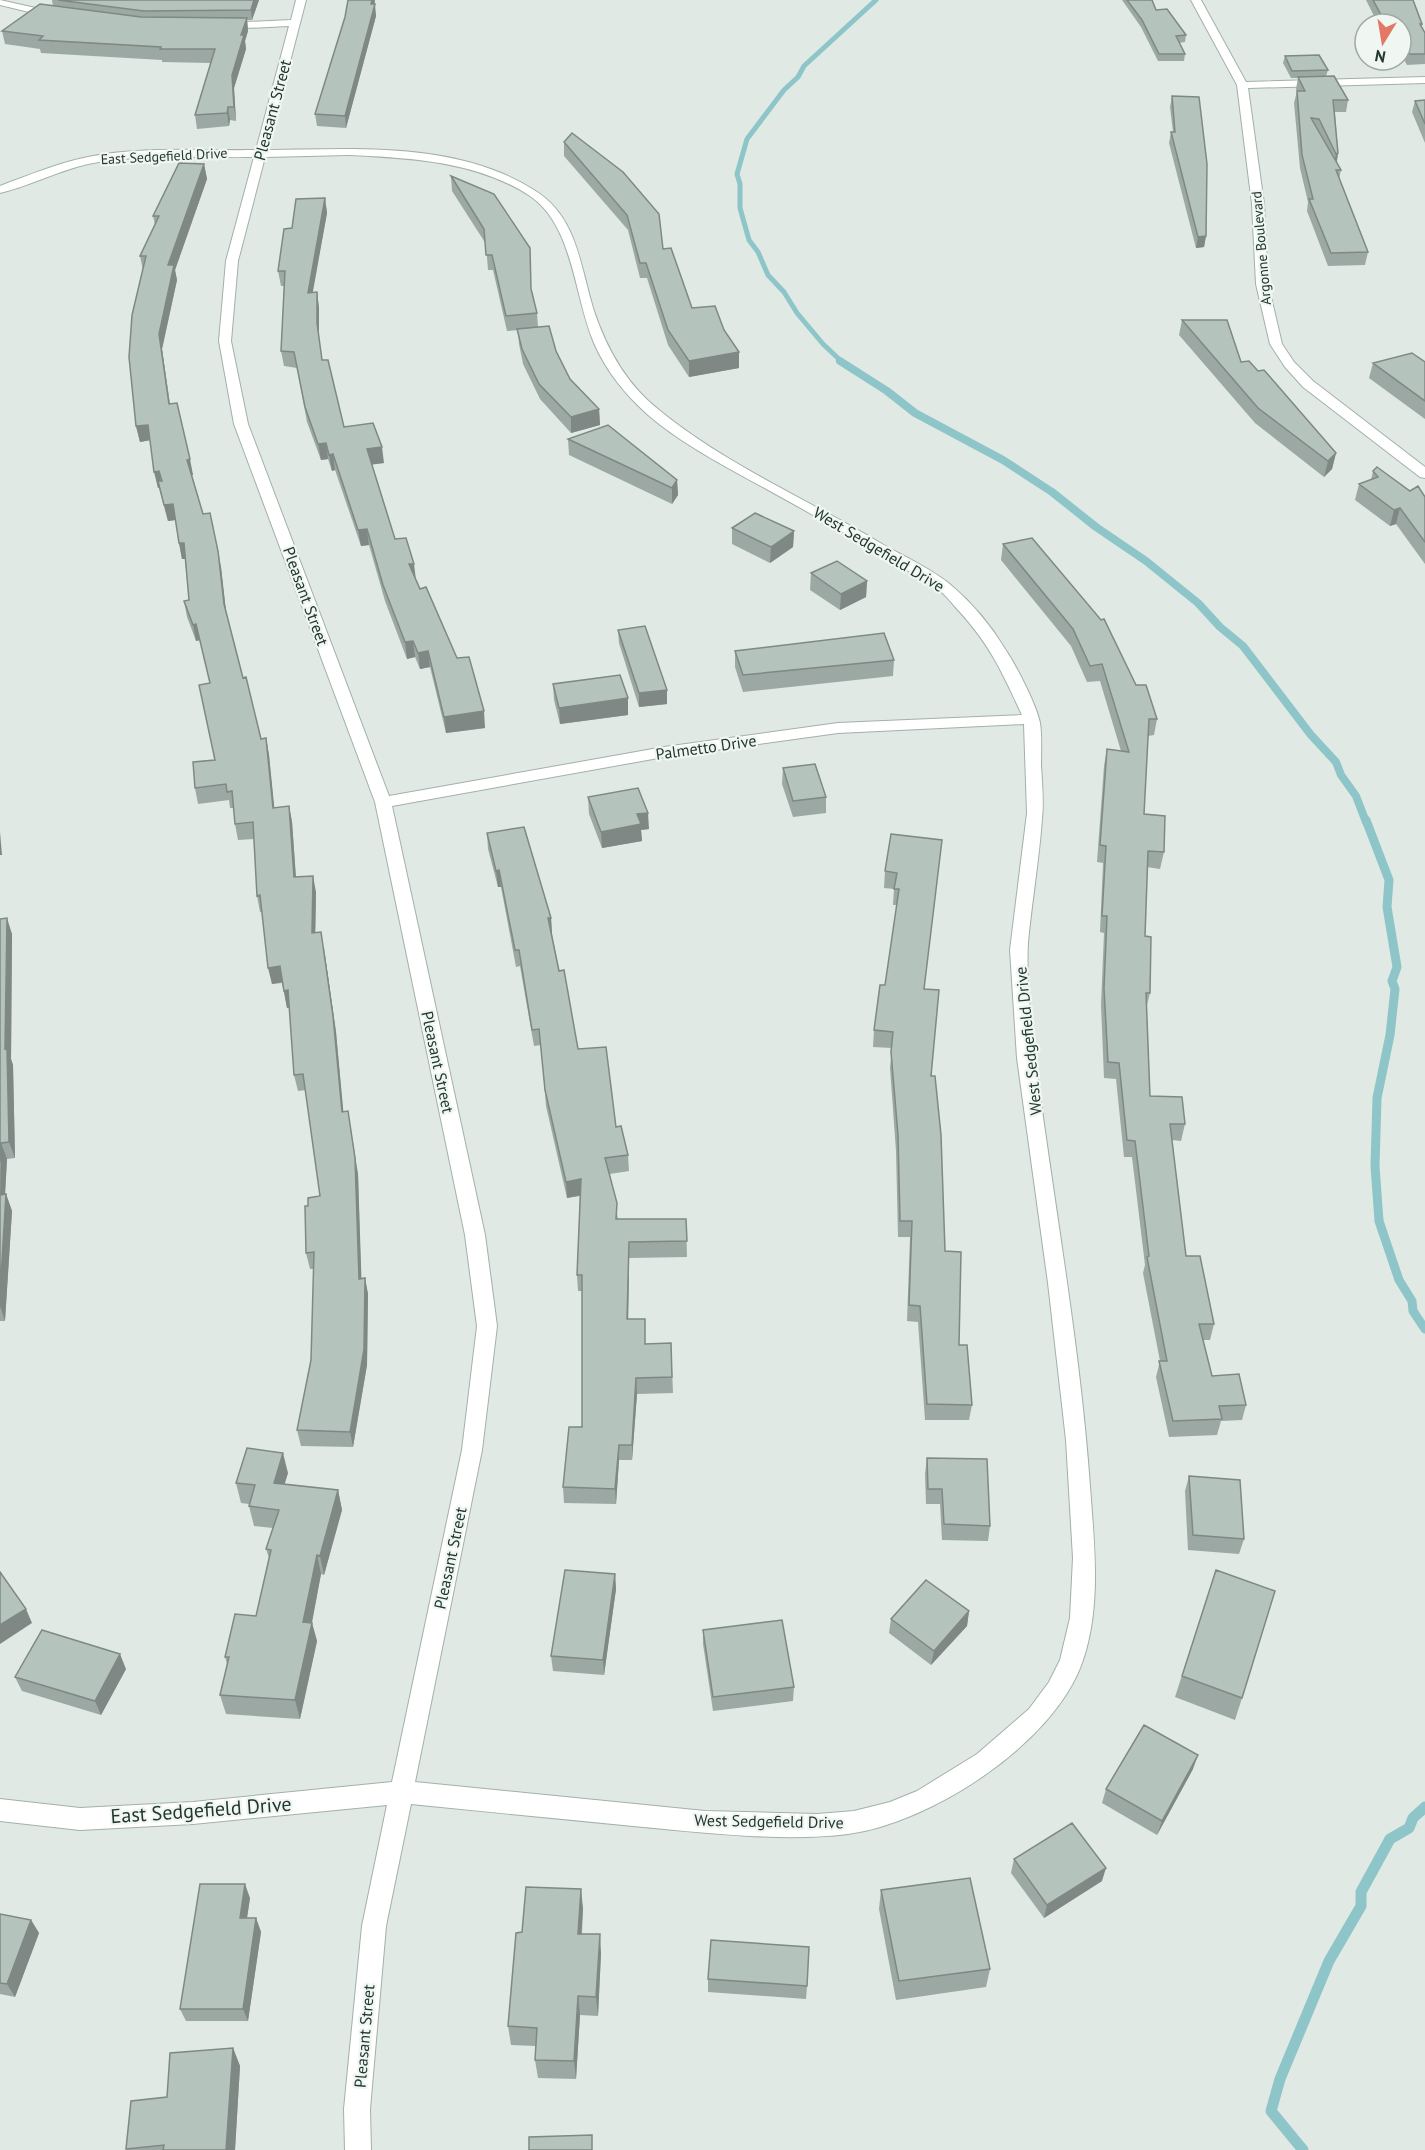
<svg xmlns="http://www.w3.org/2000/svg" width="1425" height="2150" font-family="'PT Sans',sans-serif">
	<rect width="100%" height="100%" fill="#e0e9e4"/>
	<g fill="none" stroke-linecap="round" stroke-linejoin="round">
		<path stroke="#8dc5c8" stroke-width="5" d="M842 362 823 344 797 313 784 292 768 275 758 252 749 240 740 208V184L737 174 747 139 784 90 798 77 804 66 876 0"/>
		<path stroke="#8dc5c8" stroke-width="8" d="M840 361 887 391 915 413 1003 460 1052 492 1096 527 1146 561 1198 603 1220 627 1243 646 1311 735 1336 762 1341 775 1356 796 1366 822"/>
		<path stroke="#8dc5c8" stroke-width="9" d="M1366 820 1389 880 1387 907 1397 967 1392 981 1395 989 1390 1035 1377 1098 1375 1166 1379 1221 1399 1280 1412 1301 1413 1311 1425 1329"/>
		<path stroke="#8dc5c8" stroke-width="11" d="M1303 2150 1271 2111 1280 2079 1329 1961 1361 1906V1892L1390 1839 1409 1828 1413 1818 1425 1807"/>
		<g stroke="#a3b0aa" stroke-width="2">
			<path id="minor" d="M0 0 58 13 59 15 54 18 0 5Z
				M296 0H306L267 150C355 149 457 141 534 190 577 216 580 265 593 308 606 348 626 384 659 410 726 465 809 500 882 544 905 557 932 569 952 586 972 603 992 627 1005 649 1016 665 1037 706 1040 723 1042 736 1041 751 1041 765 1042 783 1044 801 1042 819 1039 860 1032 901 1028 942 1026 978 1031 1028 1036 1065 1054 1205 1080 1345 1090 1486 1094 1544 1102 1607 1082 1663 1053 1744 931 1823 848 1834 785 1842 706 1833 643 1827 565 1819 488 1812 411 1804L386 1926 370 2109 371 2150H345L344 2109 362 1926 387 1805 193 1824 80 1830 0 1821V1799L80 1808 193 1802 392 1782 462 1450 477 1326 465 1235 375 802 234 424 219 341 226 261 254 157C200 158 141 153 88 164 57 171 30 186 0 193V186C29 175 58 163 88 157 142 146 201 151 256 150L289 26 225 29 220 26 225 23 291 20ZM349 155C410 158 477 161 530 196 574 226 574 297 594 343 606 371 625 394 647 414 681 444 730 469 770 491 812 514 852 537 892 562 908 571 926 579 940 591 947 596 953 605 959 611 991 646 1003 674 1022 715L838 723 664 747 389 796 248 424 231 341 238 261 265 157ZM1024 724 1027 813 1010 950 1017 1058 1048 1283 1066 1440 1073 1558 1070 1618 1060 1660 1049 1682 1029 1709 977 1754 917 1791 890 1802 854 1811 817 1814 705 1811 415 1782 482 1450 497 1326 485 1235 392 806 664 757 838 733Z
				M1191 0H1201L1246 82 1425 77V83L1248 88 1264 204 1268 284 1282 344 1294 362 1313 381 1425 467V478L1420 477 1303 387 1285 367 1270 344 1256 284 1252 204 1237 85Z"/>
		</g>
		<use href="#minor" fill="#fff" fill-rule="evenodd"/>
	</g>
	<path fill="#9ca8a3" d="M52 0H259L252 20H247L248 31 245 41 246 49 234 88 236 121 230 120 229 126 197 129 195 115 211 63 162 62V60L41 53 40 49 5 44 2 31 53 6Z
		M375 0 374 4 376 16 346 128 317 126 315 114Z
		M1122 0H1152L1156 10 1186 35 1185 42 1179 43 1185 54 1184 61H1158L1141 27Z
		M1366 0H1413L1422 24V27L1425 33V64L1407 65 1401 54V24H1378Z
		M1285 56 1328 70 1326 76 1348 100 1346 112H1335L1338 153 1337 162 1341 170 1339 179 1368 252 1365 265 1328 266 1307 211 1308 202 1300 168 1294 103 1297 91 1296 89 1298 78H1291L1283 63Z
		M1172 96 1206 236 1204 247 1196 248 1169 143 1171 132H1173L1170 107Z
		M1425 100V143L1412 112 1415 101Z
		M564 142 663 249 692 308 724 330 739 352V368L689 377 668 345 647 278H640L628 230 564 156Z
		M204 164 207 179 175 270 177 280 162 349 170 404 193 475H192L203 514 221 567 226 612 243 678 261 739 266 738 269 755 274 808 289 806 292 822 296 877 316 892 315 933 324 948 336 1032 343 1112 358 1174 361 1279 365 1278 368 1294 367 1365 353 1447 301 1446 297 1430 311 1360 314 1269H310L306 1253 308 1206 320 1196 306 1090 298 1091 294 1075 290 1007 287 1008 282 983 272 984 262 912H260L257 896 254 839 238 840 235 824 234 808H230L229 800 198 804 195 788 214 760 210 683 200 640 196 641 187 617 184 601 189 600 185 559H182L175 520 168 521 159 488H158L150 440 140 442 136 426 143 270 140 256 155 225 153 216Z
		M451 176 532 291 537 313 538 327 556 351 570 379 599 409 600 425 571 433 540 399 523 364 519 344 518 330 507 331 493 270H488L486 244 452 191Z
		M325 198 327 213 312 293 317 292 319 308V339L322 360 344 427 384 463 372 464 395 539 416 580 485 728 446 733 430 667 420 669 415 657 407 659 385 601 369 545 361 546 335 470 332 471 328 459 321 460 307 422 297 368 284 366 281 351 284 286H281L278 271 292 228Z
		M1182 320 1241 362 1258 371 1336 453 1332 469 1324 477 1255 423 1179 335Z
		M1425 362V419L1369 378 1373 363Z
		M568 439 677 480 678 495 672 504 569 455Z
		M1373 471 1410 491 1425 497V564L1396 524 1390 526 1355 500 1359 484 1371 480Z
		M732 528 794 531 793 547 770 563 732 544Z
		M1003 544 1136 685 1157 719 1154 735 1148 736 1144 814 1164 852 1160 869 1147 867 1145 936 1150 993 1146 1009 1150 1096 1185 1124 1181 1141 1172 1140 1186 1256 1214 1324 1210 1340H1203L1212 1376 1246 1405 1242 1420 1221 1421 1217 1435 1169 1437 1156 1377 1160 1361 1143 1273 1145 1265 1132 1157H1124L1116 1079 1104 1078 1101 1005 1104 933 1100 932 1103 863 1097 862 1104 766 1107 749 1121 751 1100 681 1087 682 1071 646 1001 560Z
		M811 573 867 581 866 597 840 610 810 590Z
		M618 630 667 690V704L639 707 619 643Z
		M735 651 894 660 893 676 743 692 735 667Z
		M553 684 628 715 560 724 554 700Z
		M783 768 826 797V813L793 817 782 784Z
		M588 797 649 829 641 830 642 841 602 848 589 814Z
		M487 833 551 918 552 934 559 971 578 1049 628 1155 629 1171 610 1174 618 1219H686L687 1257 629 1258 628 1319 646 1344 671 1343 673 1393 637 1394 632 1460H619L616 1504 564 1503 563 1487 582 1427V1291H578L577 1275 580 1196 567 1198 546 1106 541 1045 534 1046 520 966 516 967 501 887H498L488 849Z
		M891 834 925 989 945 1251 959 1345 972 1405 969 1420H925L918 1322 907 1321 910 1237H898L896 1151 890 1068 892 1048 873 1047 874 1030 885 985 897 905H893L894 889 884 888 885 871Z
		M0 916V919L12 934 11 1059 13 1065 15 1158 7 1159 5 1195 6 1194 12 1211 5 1321H0Z
		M927 1458 990 1526 988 1541 942 1540 940 1504H926L925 1474Z
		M288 1473 284 1484 338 1490 342 1510 324 1575 321 1574 312 1623 317 1641 300 1719 226 1714 220 1695 227 1664 225 1657 256 1616 269 1558 266 1549 273 1528 254 1526 249 1506V1504L241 1503 236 1483Z
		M1189 1476 1244 1539 1239 1554 1188 1550 1185 1491Z
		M1216 1570 1242 1698 1235 1720 1175 1697Z
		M615 1574 616 1589 604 1675 553 1671 551 1656Z
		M969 1611 967 1626 931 1665 889 1633 891 1619Z
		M703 1630 794 1687 793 1701 713 1711 703 1644Z
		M126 1669 101 1715 22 1691 15 1677Z
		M1193 1769 1157 1835 1102 1803 1106 1789Z
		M1014 1859 1102 1881 1044 1918 1011 1873Z
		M881 1890 990 1969 986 1987 896 2000 879 1909Z
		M250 1898 247 1918H256L261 1932 248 2021H186L180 2009Z
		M583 1908 582 1934 601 1953 598 2016 580 2015 576 2079 538 2078 535 2060 536 2046 511 2045 508 2026 522 1932Z
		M0 1914 31 1920 39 1933 15 1997 0 1994Z
		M708 1979 807 1986 806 1999 708 1992Z
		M233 2048 240 2066 235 2150H127L126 2149 167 2097Z"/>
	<path fill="#7f8884" d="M254 0H259L252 20 251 10Z
		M372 0H375L374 8 375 4 376 16 346 128 345 116Z
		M247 18 248 31 245 41 246 49 234 88 236 121 234 107 232 75 241 35Z
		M228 107 230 120 229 126 227 113Z
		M1338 153 1336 165 1333 166 1336 154Z
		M204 164 207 179 175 270 177 280 162 349 172 419 159 334 168 265Z
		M325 198 327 213 310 308 308 293Z
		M1206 236 1204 247 1196 248 1198 237Z
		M317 292 319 308V339L317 323Z
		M739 352V368L689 377V361Z
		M599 409 600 425 571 433V417Z
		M148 425 151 440 140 442 136 426Z
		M326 443 328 459 321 460 318 444Z
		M382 447 384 463 369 465 367 449Z
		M1336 453 1332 469 1324 477 1328 461Z
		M333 454 335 470 332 471 329 455Z
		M190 459 193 475 190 476 187 460Z
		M159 471 162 487 158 488 154 472Z
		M677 480 678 495 672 504V488Z
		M173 504 176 520 168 521 164 505Z
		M1400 508 1396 524 1390 526 1394 510Z
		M367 529 369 545 361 546 358 530Z
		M794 531 793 547 770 563 771 547Z
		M179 543H184L187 559H182Z
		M218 551 221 567 227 620 224 604Z
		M409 564H414L416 580Z
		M867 581 866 597 840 610 841 594Z
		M196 624 200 640 196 641 193 625Z
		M413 641 415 657 407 659 405 642Z
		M428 651 430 667 420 669 418 653Z
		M667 690V704L639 707V693Z
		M628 698V715L560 724 559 708Z
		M484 711 485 728 446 733 444 717Z
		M266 738 269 755 276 824 273 808Z
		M289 806 292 822 297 894 294 877Z
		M648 813 649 829 641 830 642 841 602 848 601 832 637 814Z
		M0 832 2 855H0Z
		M499 870 501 887H498L496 871Z
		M313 876 316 892 315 950 312 933Z
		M7 918 12 934 11 1059 13 1065 15 1158 9 1142 5 1049Z
		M548 918H551L552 934H549Z
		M324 948 336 1032 345 1129 342 1112Z
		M280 966 283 982 272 984 268 968Z
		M288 990 292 1007 287 1008 284 991Z
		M348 1111 358 1174 362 1295 359 1279Z
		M1 1143 7 1159 4 1212 0 1200Z
		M581 1179 582 1195 567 1198 566 1182Z
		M6 1194 12 1211 5 1321 0 1306V1294Z
		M629 1242V1258L628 1335 627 1319Z
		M365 1278 368 1294 367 1365 353 1447 350 1432Z
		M636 1378 637 1394 632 1460V1445Z
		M619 1445V1460L616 1504 615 1489Z
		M283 1453 288 1473 279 1503 274 1483Z
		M338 1490 342 1510 324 1575 320 1556Z
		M317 1555 321 1574 309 1637 312 1623 317 1641 300 1719 295 1700 303 1622Z
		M615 1574 616 1589 604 1675 603 1660Z
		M26 1609 32 1623 0 1644V1625Z
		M969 1611 967 1626 931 1665 934 1651Z
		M120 1654 126 1669 101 1715 95 1701Z
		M1198 1755 1193 1769 1157 1835 1162 1821Z
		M1106 1868 1102 1881 1044 1918 1047 1905Z
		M245 1884 250 1898 245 1931 240 1918Z
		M581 1889 583 1908 580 1953 578 1934Z
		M256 1918 261 1932 248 2021 243 2009Z
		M31 1920 39 1933 15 1997 7 1984Z
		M600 1934 601 1953 598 2016 596 1997Z
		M578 1996 580 2015 576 2079 574 2061Z
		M233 2048 240 2066 235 2150H226Z"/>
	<path fill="#b5c3bd" stroke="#7f8884" stroke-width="1.5" d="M58 0H254L251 10 144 11Z
		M348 0H372L371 4H375L345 116 315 114 345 17Z
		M1127 0H1152L1156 10 1167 9 1186 35 1176 36 1185 54H1159L1142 20Z
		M1373 0H1413L1422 24H1420L1425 33V54H1409L1401 39V24H1386Z
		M40 4 141 17 247 18 241 35H244L232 75 234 107H228L227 113 195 115 215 49H160L161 47 39 40 43 36 2 31Z
		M1319 55 1328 70 1292 71 1285 56Z
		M1334 76 1348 100H1333L1338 153 1336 154 1319 119 1311 118 1341 170H1336L1368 252 1331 253 1309 199H1313L1302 155 1297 91H1305L1298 77Z
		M1172 96 1199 97 1207 164 1206 236 1198 237 1171 132H1175Z
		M1425 100V124L1415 101Z
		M572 133 623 172 659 214 663 249 671 248 692 308 715 306 724 330 739 352 689 361 668 330 646 263H640L627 215 564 142Z
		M179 163 204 164 168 265H174L159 334 169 404 177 403 190 459 187 460 203 514 210 513 218 551 224 604 243 678 246 677 261 739 266 738 273 808 289 806 294 877 313 876 312 933 321 932 333 1016 342 1112 348 1111 355 1158 359 1279 365 1278 364 1349 350 1432 297 1430 311 1360 314 1252 306 1253 305 1206H308V1198L320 1196 303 1074 294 1075 288 990 284 991 280 966 268 968 260 895 257 896 253 822 235 824 232 791 227 792 226 784 195 788 193 762 215 760 199 685 210 683 196 624 193 625 184 601 189 600 184 543H179L173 504 164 505 158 481H162L159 471 154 472 148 425 136 426 129 357 132 315 146 256H140L159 216H153Z
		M451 176 494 194 530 248 531 289 537 313 506 316 492 255H486L484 229Z
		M325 198 308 293 317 292V323L322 360H328L344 427 373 423 382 447 367 449 395 539 406 538 414 564H409L420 589 426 587 457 658 469 657 484 711 444 717 428 651 418 653 413 641 405 642 383 585 367 529 358 530 333 454 329 455 326 443 318 444 305 407 294 352 281 351 285 271H278L284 229 292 228 296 199Z
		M1182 320H1227L1241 362 1249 361 1258 371 1264 370 1336 453 1328 461 1258 408Z
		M549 326 556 351 570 379 599 409 571 417 539 384 522 349 517 329Z
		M1412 353 1425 362V401L1373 363Z
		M608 425 677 480 672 488 568 439Z
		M1377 467 1410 491 1418 486 1425 497V542L1400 508 1394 510 1359 484 1378 477 1373 471Z
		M755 513 794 531 771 547 732 528Z
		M1032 538 1101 620 1104 619 1136 685H1146L1157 719H1149L1144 814 1165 816 1164 852 1148 851 1145 936 1151 937 1150 993H1146L1150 1096 1182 1097 1185 1124H1170L1186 1256H1200L1214 1324H1199L1212 1376 1239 1374 1246 1405 1219 1406 1222 1419 1173 1421 1159 1361H1167L1147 1257 1149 1256 1135 1141 1127 1140 1119 1063 1108 1062 1104 988 1107 916H1102L1106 846 1100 845 1107 749 1129 752 1102 664 1090 666 1073 629 1003 544Z
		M837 561 867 581 841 594 811 573Z
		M645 626 667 690 639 693 618 630Z
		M884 633 894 660 743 675 735 651Z
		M620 675 628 698 559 708 553 684Z
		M815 764 826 797 793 801 783 768Z
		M638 788 648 813 637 814 641 824 601 832 588 797Z
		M524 827 551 918H548L559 971 564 970 578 1049 606 1047 616 1127 621 1126 628 1155 605 1158 617 1203 616 1219H686L687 1241 629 1242 627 1319H645V1344L671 1343 672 1377 636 1378 632 1445H619L615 1489 563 1487 569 1427H582V1275H577L581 1179 566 1182 545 1090 539 1029 532 1030 519 950H515L499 870 496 871 487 833Z
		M891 834 942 840 924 989 939 990 931 1076H935L941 1135 945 1251 961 1252 959 1345H967L972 1405 927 1404 920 1306 909 1305 912 1221H900L898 1135 891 1052 893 1032 874 1030 880 985H885L899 889H894L897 873 885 871Z
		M7 918 5 1049 7 1048 9 1142 1 1143 0 1162V919Z
		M6 1194 0 1294V1195Z
		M247 1448 283 1453 274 1483 338 1490 320 1556 317 1555 303 1622 312 1623 295 1700 220 1695 229 1657H225L235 1614 256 1616 271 1550 266 1549 279 1510 249 1506 255 1485 236 1483Z
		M927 1458 987 1459 990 1526 944 1524 942 1489H928Z
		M1189 1476 1240 1480 1244 1539 1193 1535Z
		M565 1570 615 1574 603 1660 551 1656Z
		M1216 1570 1275 1591 1242 1698 1182 1676Z
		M0 1572 26 1609 0 1625Z
		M926 1580 969 1611 934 1651 891 1619Z
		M782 1620 794 1687 713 1697 703 1630Z
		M42 1630 120 1654 95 1701 15 1677Z
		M1144 1725 1198 1755 1162 1821 1106 1789Z
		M1072 1823 1106 1868 1047 1905 1014 1859Z
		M970 1878 990 1969 899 1981 881 1890Z
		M200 1884H245L240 1918H256L243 2009H180Z
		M526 1887 581 1889 578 1934H600L596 1997 578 1996 574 2061 535 2060 537 2028 508 2026 516 1933 522 1932Z
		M0 1914 31 1920 7 1984 0 1983Z
		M711 1940 809 1947 807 1986 708 1979Z
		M233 2048 226 2150H163L164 2145 126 2149 131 2101 167 2097 170 2053Z
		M592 2135V2150H529V2137Z"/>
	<g text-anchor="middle" stroke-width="4.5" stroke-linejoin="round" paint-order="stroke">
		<g font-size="14" fill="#223730" stroke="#f0f6f2">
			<text transform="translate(164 156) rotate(-3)" y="5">East Sedgefield Drive</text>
			<text transform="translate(1261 248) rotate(-95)" y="5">Argonne Boulevard</text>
		</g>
		<g font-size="16" fill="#223730" stroke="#f0f6f2">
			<text transform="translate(272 110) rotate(-75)" y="6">Pleasant Street</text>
			<text transform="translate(879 549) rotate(31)" y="6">West Sedgefield Drive</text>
			<text transform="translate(306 596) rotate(70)" y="6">Pleasant Street</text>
			<text transform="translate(706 747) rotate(-8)" y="6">Palmetto Drive</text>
			<text transform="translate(1028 1041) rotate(-96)" y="6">West Sedgefield Drive</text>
			<text transform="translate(438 1062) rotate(78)" y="6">Pleasant Street</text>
			<text transform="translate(450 1558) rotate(-78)" y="6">Pleasant Street</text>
			<text transform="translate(769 1821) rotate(1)" y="6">West Sedgefield Drive</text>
			<text transform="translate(364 2036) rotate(-85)" y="6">Pleasant Street</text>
		</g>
		<g font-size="20" fill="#223730" stroke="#f0f6f2">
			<text transform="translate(201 1810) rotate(-4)" y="7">East Sedgefield Drive</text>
		</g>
	</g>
	<g transform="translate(1383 42) rotate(191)"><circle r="28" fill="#f0f6f2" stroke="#9eaaa4" stroke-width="1.5"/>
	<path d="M0-4.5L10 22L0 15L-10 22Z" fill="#e27865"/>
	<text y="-9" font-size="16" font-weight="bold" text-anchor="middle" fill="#223730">N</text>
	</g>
</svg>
